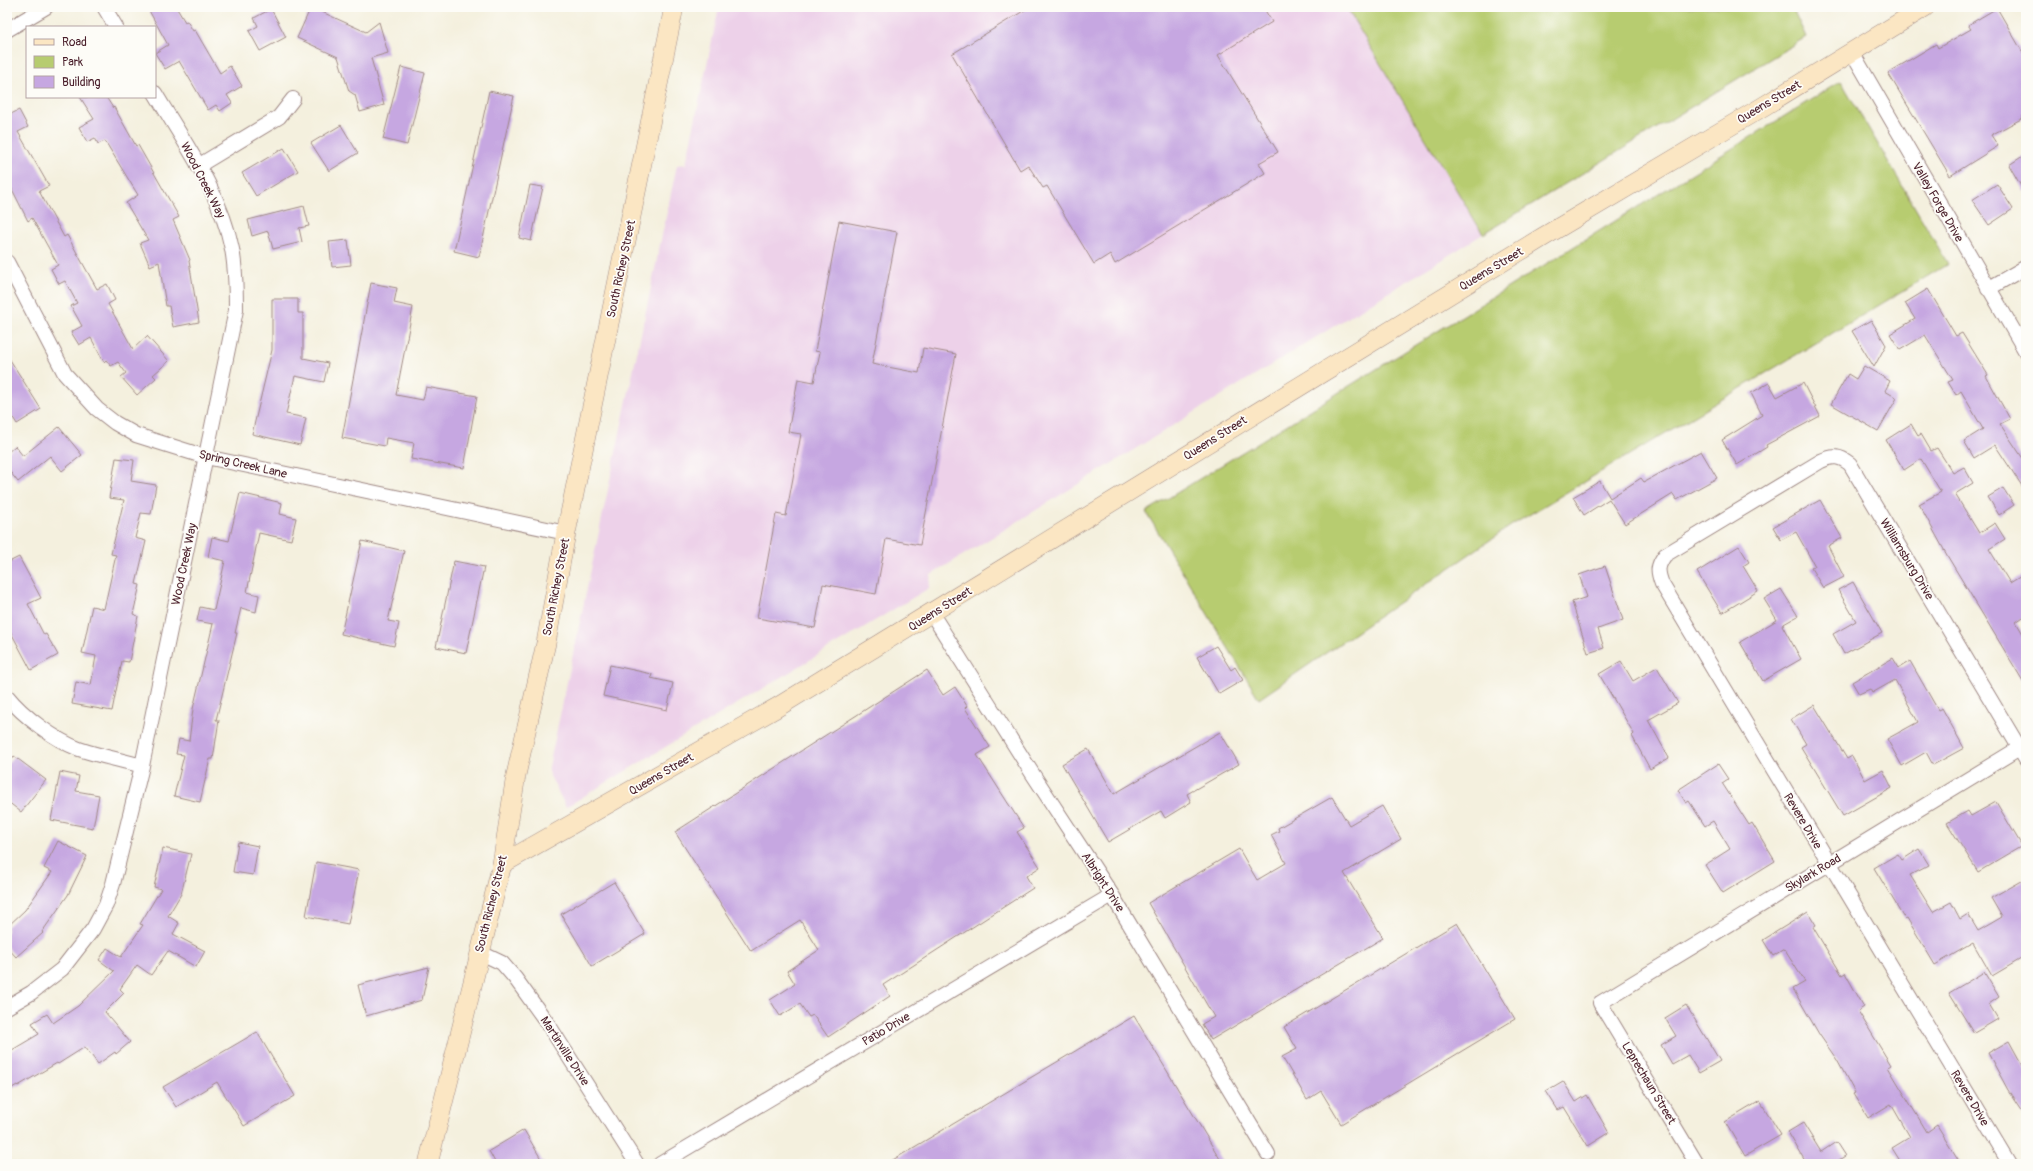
<svg xmlns="http://www.w3.org/2000/svg" width="2033" height="1171" font-family="Pangolin,sans-serif">
	<rect width="100%" height="100%" fill="#fdfcf7"/>
	<filter id="ink" filterUnits="userSpaceOnUse"><feTurbulence type="fractalNoise" baseFrequency=".025" numOctaves="2"/><feDisplacementMap in="SourceGraphic" scale="8" xChannelSelector="R" yChannelSelector="G"/><feConvolveMatrix kernelMatrix="1 2 1 2 8 2 1 2 1" color-interpolation-filters="sRGB"/></filter>
	<filter id="wash" filterUnits="userSpaceOnUse"><feTurbulence type="fractalNoise" baseFrequency=".012" numOctaves="4" result="noise"/><feDisplacementMap in="SourceGraphic" scale="16" xChannelSelector="R" yChannelSelector="G"/><feGaussianBlur stdDeviation="0.9" result="paint"/><feColorMatrix in="noise" values="0 0 0 0 0 0 0 0 0 0 0 0 0 0 0 0 0 1.4 0 .05"/><feComposite in="paint" operator="in"/></filter>
	<g filter="url(#wash)">
		<rect width="100%" height="100%" fill="#f4f0de"/>
		<path fill="#edd1e9" d="M719 7H1346L1483 234 931 575 929 588 566 807 548 772 677 165 686 164Z"/>
		<path fill="#b7cc70" stroke="#80764e" d="M1346 7H1792L1806 37 1483 234Z
			M1841 81 1948 264 1512 525 1259 699 1146 512Z"/>
		<g id="blocks">
			<path fill="#c6a7e1" d="M147 7H176L185 22 187 21 193 31 195 30 220 73 230 66 242 86 227 95 232 103 220 111 216 105 208 110 179 61 165 69 155 53 168 45Z
				M311 7 366 32 379 22 388 53 371 58 384 105 360 112 355 95 349 91 338 57 297 38Z
				M1030 7H1263L1272 22 1218 55 1278 152 1259 163 1265 173 1115 264 1110 254 1094 264 1047 186 1043 188 1028 165 1020 170 952 54Z
				M1997 8 2026 58V115L2022 117 2023 118 1991 135 1998 146 1950 176 1888 73 1936 44 1938 48 1971 29 1968 25Z
				M271 9 286 37 260 51 249 31 258 26 254 18Z
				M401 67 425 73 407 145 383 139Z
				M489 91 514 96 479 257 454 251Z
				M80 97H106L113 108 114 107 136 146 138 145 179 217 173 220 190 260 189 261 199 322 173 327 169 306H166L159 262 150 266 140 243 148 240 126 203 138 195 105 141 98 144 95 138 87 142 79 127 94 119Z
				M19 110 28 127 18 132 49 186 39 191 64 237 67 235 97 289 107 284 115 300 108 304 133 349 147 336 169 361 153 375 156 378 137 395 121 377 126 373 118 362 111 366 106 360 104 362 91 338 79 345 71 332 82 326 71 306 77 303 65 281 59 284 51 269 58 265 32 218 28 221 7 179V111L9 115Z
				M341 125 358 153 329 171 311 143Z
				M284 148 298 171 256 196 242 173Z
				M2026 154V195L2009 165Z
				M1997 184 2013 209 1989 225 1972 200Z
				M530 185 543 187 531 241 519 238Z
				M304 206 309 226 299 228 302 242 273 249 268 231 252 236 248 220Z
				M839 221 897 232 872 364 919 373 923 348 956 354 920 545 886 539 876 594 823 584 815 628 757 618 776 514 786 516 801 434 788 432 798 379 814 382 820 352 815 351Z
				M348 240 351 265 332 267 329 242Z
				M371 283 397 288 394 303 413 307 396 395 423 400 426 387 477 396 464 468 411 459 414 443 386 438 385 446 342 438Z
				M1928 289 1956 336 1962 333 1988 375 1986 376 2010 419 2000 424 2026 463V492L1995 445 1974 458 1964 441 1983 429 1961 391 1956 395 1948 382 1953 380 1925 335 1900 350 1890 334 1915 319 1905 303Z
				M272 299H298V313H303V358L328 363 324 382 295 376 286 414 306 418 300 445 252 434 272 350Z
				M1871 320 1886 345 1874 367 1852 331Z
				M7 355 41 409 17 424 7 408Z
				M1864 366 1890 381 1885 391 1897 398 1878 431 1831 404 1848 374 1856 379Z
				M1769 383 1777 397 1803 383 1820 416 1766 445 1767 447 1737 465 1722 440 1762 415 1751 393Z
				M1911 424 1918 436 1921 434 1931 451 1937 448 1953 473 1964 467 1973 483 1955 494 1979 533 1995 523 2005 539 1989 549 2010 583 2026 573V615L2016 622 2026 639V686L1948 557 1919 504 1941 492 1921 459 1904 470 1886 440Z
				M59 427 82 455 62 471 50 456 18 482 7 468V453L15 446 23 456Z
				M1701 451 1717 478 1677 500 1673 494 1625 524 1609 499 1584 515 1573 497 1600 481 1610 498 1641 478 1644 482Z
				M116 458 134 460 131 481 156 485 151 514 141 513 135 538 146 541 136 584 140 585 133 614 138 616 129 662 122 661 112 711 72 704 76 682 91 685 96 656 82 653 92 606 104 609 116 555 111 554 124 500 109 498Z
				M2003 488 2014 505 1999 515 1988 497Z
				M240 493 282 503 280 514 296 518 291 540 259 533 247 592 259 595 256 612 241 608 235 633H237L216 720H219L213 759H210L200 802 174 796 184 755 176 754 179 739 189 741 193 709 213 624 197 621 200 607 214 610 225 561 208 557 212 537 229 541Z
				M1820 500 1842 538 1828 546 1844 577 1823 588 1811 568 1815 566 1796 532 1781 540 1773 527Z
				M362 541 404 551 388 621 399 623 394 646 341 634Z
				M1739 546 1749 562 1743 566 1758 591 1722 613 1697 572Z
				M19 557 41 598 28 604 44 635 46 634 58 655 31 670 7 625V563Z
				M454 561 484 567 466 653 436 647Z
				M1605 566 1623 620 1598 629 1604 648 1588 653 1572 602 1587 597 1579 575Z
				M1853 582 1882 633 1844 654 1833 634 1856 621 1838 590Z
				M1781 589 1798 616 1782 625 1801 659 1763 681 1740 642 1777 620 1764 599Z
				M1216 646 1231 670 1235 667 1243 680 1219 694 1197 657Z
				M1893 658 1899 668 1910 661 1938 710 1942 708 1964 748 1933 765 1926 752 1902 766 1887 739 1918 722 1895 680 1872 693 1870 689 1859 694 1852 682Z
				M1621 661 1633 681 1657 667 1678 703 1648 720 1669 758 1650 769 1632 736 1634 734 1599 674Z
				M610 665 652 674 651 678 673 683 667 710 603 696Z
				M927 670 943 695 955 687 967 706 965 708 990 747 977 755 1024 828 1017 832 1040 867 1026 876 1033 888 883 985 890 996 828 1037 813 1015 809 1017 800 1004 780 1016 770 1000 795 984 787 971 819 950 800 920 751 951 675 832Z
				M1814 705 1847 759 1852 756 1865 780 1883 770 1892 788 1843 816 1801 747 1806 744 1791 719Z
				M1220 732 1239 764 1187 794 1191 802 1165 818 1161 811 1108 842 1062 764 1088 749 1114 794Z
				M14 756 46 780 21 812 7 801V765Z
				M1718 764 1728 779 1722 783 1749 825 1752 823 1775 861 1723 893 1705 865 1730 849 1713 821 1705 826 1689 801 1686 803 1678 790Z
				M60 772 79 776 76 791 99 795 93 828 51 820Z
				M1332 797 1349 825 1382 806 1401 839 1344 873 1383 938 1211 1040 1202 1024 1214 1017 1148 903 1239 849 1257 880 1286 863 1271 835 1279 831 1278 828Z
				M1996 802 2022 846 1978 872 1947 823 1968 811 1971 816Z
				M58 841 87 856 68 895 42 932 43 933 16 957 7 947V927L25 910 52 872 44 868Z
				M238 842 258 846 253 875 233 872Z
				M163 848 191 854 181 894 168 916 179 923 173 934 205 951 196 967 168 951 151 975 137 965 120 989 124 993 105 1012 130 1042 116 1054 115 1052 98 1064 85 1047 58 1064 57 1063 18 1086 17 1085 7 1091V1053L39 1034 32 1023 47 1014 53 1023 78 1006 114 971 99 960 107 948 121 957 143 925 140 924 161 889 154 887Z
				M1919 849 1929 865 1910 875 1933 912 1951 902 1960 919 1968 914 1978 931 2002 917 1991 898 2026 878V956L1992 976 1973 943 1935 965 1907 918 1905 919 1874 868 1898 854 1902 860Z
				M316 862 359 870 348 924 306 916Z
				M614 882 645 934 592 966 561 914Z
				M1808 912 1816 925 1813 927 1842 975 1845 973 1864 1007 1858 1011 1891 1065 1888 1067 1927 1132 1937 1125 1961 1164H1902L1892 1148 1910 1137 1891 1104 1868 1118 1853 1094 1855 1093 1837 1060 1819 1034 1793 989 1805 982 1784 949 1773 956 1763 940Z
				M1457 923 1515 1019 1341 1124 1321 1091 1307 1100 1298 1084 1282 1057 1297 1049 1284 1027Z
				M429 967 422 1000 366 1016 358 985Z
				M1984 972 1999 997 1989 1004 1998 1019 1974 1033 1949 993Z
				M1686 1005 1720 1061 1699 1073 1688 1055 1672 1064 1661 1045 1676 1036 1665 1018Z
				M1134 1016 1223 1164H886Z
				M257 1032 295 1096 244 1126 217 1082 176 1107 163 1087Z
				M2009 1041 2026 1072V1117L2008 1090 1988 1053Z
				M1563 1081 1576 1102 1587 1095 1609 1133 1588 1146 1564 1107 1558 1110 1546 1091Z
				M1760 1101 1781 1135 1745 1156 1725 1122Z
				M1803 1123 1821 1152 1836 1142 1845 1156 1833 1164H1801L1805 1161 1788 1132Z
				M524 1130 544 1164H496L489 1151Z"/>
		</g>
	</g>
	<g filter="url(#ink)">
		<use href="#blocks" fill-opacity="0" stroke="#9f8884" stroke-width="1"/>
		<g fill="none" stroke-linecap="round" stroke-linejoin="round">
			<g stroke="#9f8884" stroke-width="16">
				<path id="street" d="M104 7 116 27
					M7 30 46 7
					M1852 52 2026 352
					M198 166 279 117 293 99
					M7 262 65 374 97 409 115 423 136 435 206 457 566 533
					M1988 289 2026 267
					M932 614 1032 773 1112 895 1268 1154
					M7 696C23 716 55 740 79 749 99 756 121 760 142 766
					M479 952 502 963 515 978 548 1024 637 1164
					M7 1007 31 993 62 969 93 929 106 905 113 884 142 766 236 310C236 290 236 270 232 249 221 193 184 142 155 93
					M660 1164 1112 895
					M1697 1164 1600 1003 2026 744
					M2010 1164 1662 584C1657 571 1657 566 1665 555L1821 461C1833 455 1840 456 1850 464L2026 759"/>
			</g>
			<g stroke="#9f8884" stroke-width="20">
				<path id="secondary" d="M502 864 776 708 1543 237 1764 106 1925 7
					M428 1164 502 864 516 775 546 643 566 533 674 7"/>
			</g>
			<use href="#street" stroke="#fff" stroke-width="14"/>
			<use href="#secondary" stroke="#fbe6c3" stroke-width="19"/>
		</g>
	</g>
	<g text-anchor="middle" stroke-width="3.5" stroke-linejoin="round" paint-order="stroke">
		<g font-size="12" fill="#4a1f2b" stroke="#fdfcf7">
			<text transform="translate(1769 102) rotate(-31)" y="4">Queens Street</text>
			<text transform="translate(203 180) rotate(63)" y="4">Wood Creek Way</text>
			<text transform="translate(1938 202) rotate(60)" y="4">Valley Forge Drive</text>
			<text transform="translate(621 269) rotate(-78)" y="4">South Richey Street</text>
			<text transform="translate(1491 269) rotate(-31)" y="4">Queens Street</text>
			<text transform="translate(1215 438) rotate(-32)" y="4">Queens Street</text>
			<text transform="translate(243 464) rotate(13)" y="4">Spring Creek Lane</text>
			<text transform="translate(1907 559) rotate(59)" y="4">Williamsburg Drive</text>
			<text transform="translate(184 564) rotate(-78)" y="4">Wood Creek Way</text>
			<text transform="translate(556 587) rotate(-79)" y="4">South Richey Street</text>
			<text transform="translate(940 609) rotate(-32)" y="4">Queens Street</text>
			<text transform="translate(661 774) rotate(-30)" y="4">Queens Street</text>
			<text transform="translate(1803 821) rotate(59)" y="4">Revere Drive</text>
			<text transform="translate(1813 873) rotate(-31)" y="4">Skylark Road</text>
			<text transform="translate(1103 882) rotate(57)" y="4">Albright Drive</text>
			<text transform="translate(491 904) rotate(-76)" y="4">South Richey Street</text>
			<text transform="translate(886 1029) rotate(-31)" y="4">Patio Drive</text>
			<text transform="translate(565 1051) rotate(57)" y="4">Martinville Drive</text>
			<text transform="translate(1649 1083) rotate(59)" y="4">Leprechaun Street</text>
			<text transform="translate(1970 1098) rotate(59)" y="4">Revere Drive</text>
		</g>
	</g>
	<rect width="2033" height="1171" fill="none" stroke="#fdfcf7" stroke-width="24"/>
	<rect x="26" y="26" width="130" height="72" fill="#fdfcf7" stroke="#b5a4a5"/>
	<rect x="34" y="39" width="20" height="6" fill="#fbe6c3" stroke="#b5a4a5"/>
	<text x="62" y="46" font-size="12" fill="#4a1f2b">Road</text>
	<rect x="34" y="56" width="20" height="12" fill="#b7cc70" stroke="#b5a4a5"/>
	<text x="62" y="66" font-size="12" fill="#4a1f2b">Park</text>
	<rect x="34" y="76" width="20" height="12" fill="#c6a7e1" stroke="#b5a4a5"/>
	<text x="62" y="86" font-size="12" fill="#4a1f2b">Building</text>
</svg>
